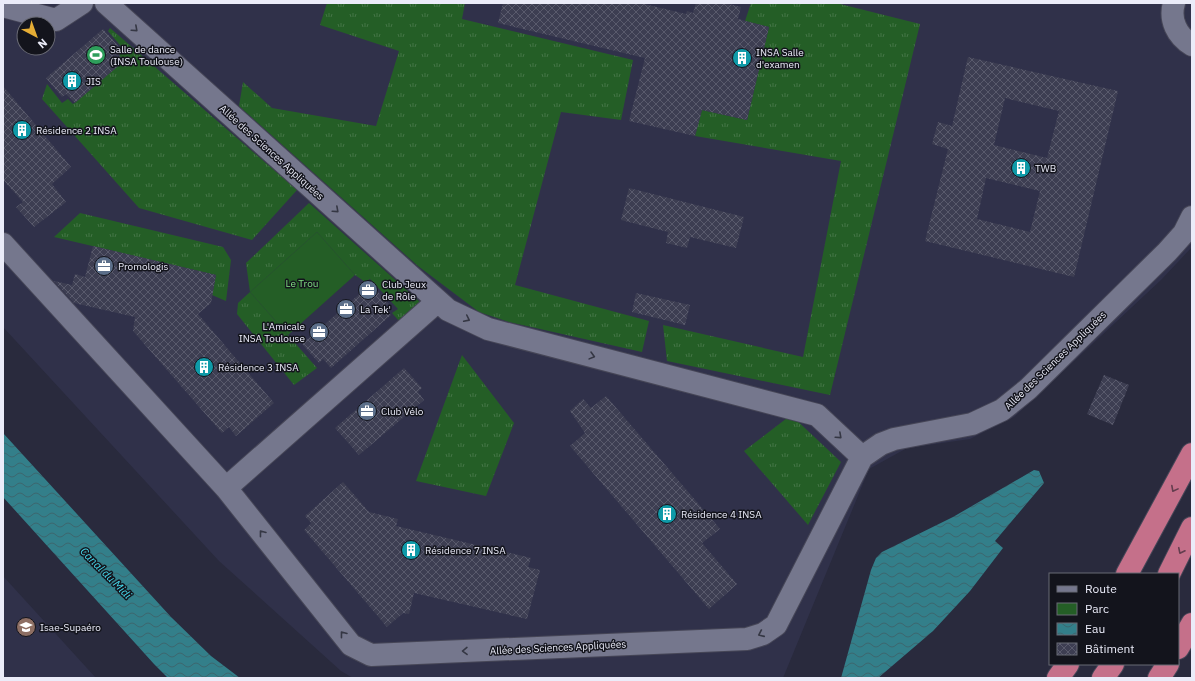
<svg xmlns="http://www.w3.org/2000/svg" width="1195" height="681" font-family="'IBM Plex Sans',sans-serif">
	<defs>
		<pattern id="grass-tufts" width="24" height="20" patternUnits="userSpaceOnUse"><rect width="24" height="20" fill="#245e26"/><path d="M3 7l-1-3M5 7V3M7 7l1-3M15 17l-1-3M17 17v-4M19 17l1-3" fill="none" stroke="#447546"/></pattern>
		<pattern id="water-waves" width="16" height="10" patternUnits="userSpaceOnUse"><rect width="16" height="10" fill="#337f8a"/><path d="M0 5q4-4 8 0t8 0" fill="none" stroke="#3c666e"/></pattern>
		<pattern id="building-cross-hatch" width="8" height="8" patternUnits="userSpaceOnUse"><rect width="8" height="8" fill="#3d3e52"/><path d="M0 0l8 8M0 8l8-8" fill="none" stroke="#595a6c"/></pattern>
	</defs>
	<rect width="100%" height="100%" fill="#292a3d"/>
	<path fill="#30314a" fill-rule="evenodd" d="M3 3H1192V247L1161 280 1014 417 970 439 907 448 869 469 783 678H353L341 671 219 561 3 327ZM24 24H48V48H24Z
		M3 576 96 678H3Z"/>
	<path fill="url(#grass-tufts)" d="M327 3H465L462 19 633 60 621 120 561 112 515 285 649 321 642 352 509 322 479 312 418 266 239 106 243 82 272 108 376 126 399 51 320 25Z
		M751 3H836L920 24 830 395 667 361 663 325 803 357 841 161 695 136 702 110 747 120 769 27 745 21Z
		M110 28 297 190 252 240 139 208 42 99 47 84 62 103 68 99 73 104 124 61 119 55 124 50 108 31Z
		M309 203 420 302 399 321 392 313 398 309 370 279 365 282 355 275 317 232 250 292 317 368 294 385 237 314 238 303 250 292 246 263Z
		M80 213 223 247 231 260 226 301 212 295 216 275 54 237Z
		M462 355 514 423 486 496 416 481Z
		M791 415 841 462 808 525 744 451Z"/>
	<path fill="#245e26" d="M317 232 355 275 288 335 250 292Z"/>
	<path fill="url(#water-waves)" d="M3 433 171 617 211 656 240 678H168L154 664 3 497Z
		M1034 470 1039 471 1044 483 995 541 1003 548 970 591 933 631 878 678H841L871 570 876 558 882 552 953 517Z"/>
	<path fill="url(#building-cross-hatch)" fill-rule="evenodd" d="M503 3H640L686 14 687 11 693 13 696 3H725L741 7 738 19 769 27 747 120 702 110 695 136 629 121 645 58 498 23Z
		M103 29 120 48 116 52 124 61 75 103 66 94 62 97 46 78Z
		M968 57 1118 91 1074 277 925 241 948 149 932 144 938 122 952 126ZM1005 98 1059 111 1047 158 994 145ZM986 178 1040 191 1030 232 977 219Z
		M3 86 71 167 52 184 66 202 34 227 16 207 23 202 3 180Z
		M629 188 744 217 736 248 690 237 687 248 666 243 668 232 621 220Z
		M93 246 216 275 211 303 198 314 274 403 236 436 229 427 222 433 133 331 135 317 74 303 54 281 72 285 75 274 85 277Z
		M371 284 389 304 384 307 391 315 331 368 323 359 319 363 302 344Z
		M636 293 690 305 685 325 632 312Z
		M404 368 422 388 418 392 424 400 359 455 335 428Z
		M1104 375 1129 385 1113 425 1087 414Z
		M606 396 720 529 702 543 737 584 709 609 570 446 585 433 570 411 583 399 591 408Z
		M343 482 369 512 398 519 396 526 531 558 528 567 540 570 527 619 414 593 409 614 403 613 387 627 304 530 311 523 305 516Z"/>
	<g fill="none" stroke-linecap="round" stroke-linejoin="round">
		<g stroke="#464657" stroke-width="24">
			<path id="minor" d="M106 3 448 310 488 329 817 415 862 457
				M1174 3C1169 20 1177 36 1192 45
				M3 6 56 20 82 3
				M3 244 226 488 351 645 371 655 747 639 763 634 776 625 862 457 881 444 894 439 972 424 1002 410 1028 389 1167 252 1184 233 1192 217
				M226 488 438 301"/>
		</g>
		<g stroke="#464657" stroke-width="24">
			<path id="motorway" d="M1127 574 1192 454
				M1169 574 1192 528
				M1178 648 1192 624
				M1058 678 1068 664
				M1103 678 1113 664
				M1159 678 1168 664"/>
		</g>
		<use href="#minor" stroke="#75778d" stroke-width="22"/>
		<use href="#motorway" stroke="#c5708a" stroke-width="22"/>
	</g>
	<defs><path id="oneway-chevron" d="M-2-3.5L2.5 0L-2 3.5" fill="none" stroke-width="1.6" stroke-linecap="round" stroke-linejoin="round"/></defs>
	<g stroke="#353744">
		<use href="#oneway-chevron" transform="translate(135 29) rotate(42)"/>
		<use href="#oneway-chevron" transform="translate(336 210) rotate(42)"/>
		<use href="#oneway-chevron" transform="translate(467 319) rotate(26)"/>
		<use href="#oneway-chevron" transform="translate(592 356) rotate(15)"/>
		<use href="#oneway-chevron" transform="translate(839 436) rotate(42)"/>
		<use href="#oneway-chevron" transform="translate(262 533) rotate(-128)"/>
		<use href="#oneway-chevron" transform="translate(343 634) rotate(-128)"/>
		<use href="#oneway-chevron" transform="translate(761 634) rotate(156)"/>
		<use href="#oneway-chevron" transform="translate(465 651) rotate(179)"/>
	</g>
	<g stroke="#633d4e">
		<use href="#oneway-chevron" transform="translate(1174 489) rotate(118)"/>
		<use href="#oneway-chevron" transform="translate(1181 551) rotate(116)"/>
	</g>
	<defs>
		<g id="stadium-disc" transform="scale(1)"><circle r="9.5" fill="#2e9e5b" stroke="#13141c"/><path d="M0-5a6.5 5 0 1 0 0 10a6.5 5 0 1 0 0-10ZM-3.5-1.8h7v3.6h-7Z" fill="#fff"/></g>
		<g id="building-disc" transform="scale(1)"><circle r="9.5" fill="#0f9aa8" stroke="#13141c"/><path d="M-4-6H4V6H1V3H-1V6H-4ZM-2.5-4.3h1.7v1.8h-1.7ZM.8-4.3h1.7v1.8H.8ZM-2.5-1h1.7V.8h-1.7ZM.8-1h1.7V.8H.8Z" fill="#fff"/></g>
		<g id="office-disc" transform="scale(1)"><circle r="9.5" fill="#5c6f8a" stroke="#13141c"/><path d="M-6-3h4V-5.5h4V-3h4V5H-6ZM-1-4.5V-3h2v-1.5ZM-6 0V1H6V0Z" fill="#fff"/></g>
		<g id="university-disc" transform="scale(1)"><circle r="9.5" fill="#8d6e63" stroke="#13141c"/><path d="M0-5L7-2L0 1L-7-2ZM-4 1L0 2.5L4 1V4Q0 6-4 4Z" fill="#fff"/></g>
	</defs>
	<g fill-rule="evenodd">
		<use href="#stadium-disc" x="96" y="55"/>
		<use href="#building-disc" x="742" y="58"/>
		<use href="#building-disc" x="72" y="81"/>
		<use href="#building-disc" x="22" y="130"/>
		<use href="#building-disc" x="1021" y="168"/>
		<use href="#office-disc" x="104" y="266"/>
		<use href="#office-disc" x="368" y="290"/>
		<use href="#office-disc" x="346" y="309"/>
		<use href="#office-disc" x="319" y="332"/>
		<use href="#building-disc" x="204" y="367"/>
		<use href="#office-disc" x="367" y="411"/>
		<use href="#building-disc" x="667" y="514"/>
		<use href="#building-disc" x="411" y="550"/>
		<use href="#university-disc" x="26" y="627"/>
	</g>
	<g text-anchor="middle" stroke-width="3" stroke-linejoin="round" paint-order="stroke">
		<g font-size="10" fill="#ebecf9" stroke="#13141c" text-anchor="start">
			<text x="110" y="53">Salle de dance<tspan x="110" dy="12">(INSA Toulouse)</tspan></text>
			<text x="756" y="56">INSA Salle<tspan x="756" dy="12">d'examen</tspan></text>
			<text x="86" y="85">JIS</text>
			<text x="36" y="134">Résidence 2 INSA</text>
			<text x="1035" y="172">TWB</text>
			<text x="118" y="270">Promologis</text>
			<text x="382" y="288">Club Jeux<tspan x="382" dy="12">de Rôle</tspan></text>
			<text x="360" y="313">La Tek'</text>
			<text x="305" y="330" text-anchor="end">L'Amicale<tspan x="305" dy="12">INSA Toulouse</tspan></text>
			<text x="218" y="371">Résidence 3 INSA</text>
			<text x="381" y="415">Club Vélo</text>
			<text x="681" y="518">Résidence 4 INSA</text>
			<text x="425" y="554">Résidence 7 INSA</text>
			<text x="40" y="631">Isae-Supaéro</text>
		</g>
		<g font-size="10" fill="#ebecf9" stroke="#13141c">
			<text transform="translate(272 152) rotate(42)" y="4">Allée des Sciences Appliquées</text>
			<text transform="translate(1055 360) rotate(-44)" y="4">Allée des Sciences Appliquées</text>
			<text transform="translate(558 647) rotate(-3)" y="4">Allée des Sciences Appliquées</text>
		</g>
		<g font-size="10" fill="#82e083" stroke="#13141c">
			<text x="302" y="287">Le Trou</text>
		</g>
		<g font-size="11" font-style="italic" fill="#46daee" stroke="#13141c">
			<text transform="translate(106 573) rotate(45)" y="4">Canal du Midi</text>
		</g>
	</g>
	<rect width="1195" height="681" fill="none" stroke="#ebecf9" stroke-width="8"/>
	<rect x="1049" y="573" width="130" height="92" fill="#13141c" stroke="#696a74"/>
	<rect x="1057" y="586" width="20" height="6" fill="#75778d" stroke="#696a74"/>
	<text x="1085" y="593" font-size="12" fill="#ebecf9">Route</text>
	<rect x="1057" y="603" width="20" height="12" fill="#245e26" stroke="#696a74"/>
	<text x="1085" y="613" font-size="12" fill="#ebecf9">Parc</text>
	<rect x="1057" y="623" width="20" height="12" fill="url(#water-waves)" stroke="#696a74"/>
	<text x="1085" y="633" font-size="12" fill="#ebecf9">Eau</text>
	<rect x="1057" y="643" width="20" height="12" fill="url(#building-cross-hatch)" stroke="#696a74"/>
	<text x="1085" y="653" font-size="12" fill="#ebecf9">Bâtiment</text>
	<g transform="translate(36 36) rotate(139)"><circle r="19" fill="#13141c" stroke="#696a74"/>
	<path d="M0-3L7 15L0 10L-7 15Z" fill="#e5ad35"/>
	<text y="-6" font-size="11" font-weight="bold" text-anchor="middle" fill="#ebecf9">N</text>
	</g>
</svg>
